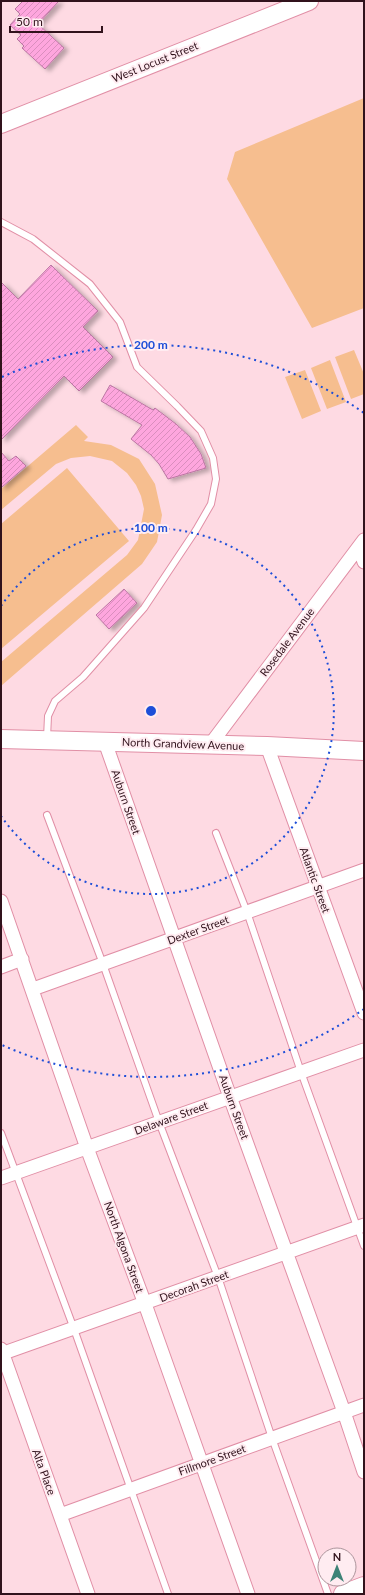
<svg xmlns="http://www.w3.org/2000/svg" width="365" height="1595" font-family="Lato,sans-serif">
	<defs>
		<pattern id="building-hatch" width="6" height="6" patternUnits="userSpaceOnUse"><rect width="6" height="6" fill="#fea6de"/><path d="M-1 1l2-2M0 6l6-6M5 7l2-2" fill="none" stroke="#da8ebe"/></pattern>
		<filter id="shadow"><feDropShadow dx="4.5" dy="2.5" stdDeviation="2" flood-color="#0004"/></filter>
	</defs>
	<rect width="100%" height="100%" fill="#fedae3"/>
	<path fill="#f6be8f" d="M364 98V308L312 328 227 179 235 152Z
		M354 350 364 374V394L351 399 335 357Z
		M330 360 346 402 327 409 311 368Z
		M305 370 321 411 302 419 285 377Z
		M76 425 88 437 84 441 111 445 139 459 155 484 162 515 157 542 142 564 1 686V662L127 555 138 540 144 509 141 496 136 485 127 473 112 461 90 456 71 458 56 464 1 510V489Z
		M67 468 129 541 1 649V524Z"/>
	<path fill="url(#building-hatch)" stroke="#bb76a3" filter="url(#shadow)" d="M23 1H59L38 24 64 48 45 69 22 48 24 46 17 39 21 35 10 25 20 14 15 9Z
		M51 265 98 311 83 327 113 357 79 391 64 376 1 440V282L18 299Z
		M110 385 153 410 155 408 176 424 190 437 201 454 206 468 168 479 159 464 151 455 131 439 142 425 101 401Z
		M1 452 9 461 16 456 26 466 1 488Z
		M124 589 137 603 109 629 96 615Z"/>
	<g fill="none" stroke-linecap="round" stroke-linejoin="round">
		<g stroke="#e18fa6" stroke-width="8">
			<path id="lane" d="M1 222 33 239 90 284 120 322 137 367 177 406 201 431 213 458 216 479 211 504 196 530 144 608 83 677 55 701 48 716 47 738
				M47 815 103 964 159 1122 218 1277 272 1438 328 1594
				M216 833 247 912 301 1072 364 1246
				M1 1133 74 1329 168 1594"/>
		</g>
		<g stroke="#e18fa6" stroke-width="15">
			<path id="street" d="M359 547 364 562
				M105 742 230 1097 344 1412 364 1472
				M210 745 364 540
				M267 746 364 1013
				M1 901 87 1148 145 1304 248 1594
				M1 967 22 959
				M33 989 364 870
				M1 1178 364 1050
				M1 1349 88 1594
				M1 1354 364 1225
				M60 1515 364 1405"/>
		</g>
		<g stroke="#e18fa6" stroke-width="20">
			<path id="secondary" d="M1 124 309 1
				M1 739 267 746 364 751
				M343 1594 364 1586"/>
		</g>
		<use href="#lane" stroke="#fff" stroke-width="6"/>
		<use href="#street" stroke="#fff" stroke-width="13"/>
		<use href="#secondary" stroke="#fff" stroke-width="18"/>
	</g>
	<g fill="none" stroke="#1d4ed8" stroke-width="2" stroke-dasharray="2 4">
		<path d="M1 606A183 183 0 1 1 1 816"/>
		<path d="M364 1009A366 366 0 0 1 2 1045M2 377A366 366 0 0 1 364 413"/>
	</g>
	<g text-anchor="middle" stroke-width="4" stroke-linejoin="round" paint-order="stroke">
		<g font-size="11" fill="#31121c" stroke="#ffecf1">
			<text transform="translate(155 62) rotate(-22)" y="4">West Locust Street</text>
			<text transform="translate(287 642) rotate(-53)" y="4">Rosedale Avenue</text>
			<text transform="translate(183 744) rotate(2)" y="4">North Grandview Avenue</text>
			<text transform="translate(126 802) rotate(71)" y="4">Auburn Street</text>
			<text transform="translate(315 880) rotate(70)" y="4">Atlantic Street</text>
			<text transform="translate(198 930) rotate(-20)" y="4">Dexter Street</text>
			<text transform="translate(234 1107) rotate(70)" y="4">Auburn Street</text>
			<text transform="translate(171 1118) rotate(-20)" y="4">Delaware Street</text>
			<text transform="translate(124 1247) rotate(70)" y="4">North Algona Street</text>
			<text transform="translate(194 1286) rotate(-20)" y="4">Decorah Street</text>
			<text transform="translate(212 1460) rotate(-20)" y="4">Fillmore Street</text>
			<text transform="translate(44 1472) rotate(70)" y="4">Alta Place</text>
		</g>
	</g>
	<circle cx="151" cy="711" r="6" fill="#1d4ed8" stroke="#ffecf1" stroke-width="2"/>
	<g font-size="12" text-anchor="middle" font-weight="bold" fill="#1d4ed8" stroke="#ffecf1" stroke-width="4" stroke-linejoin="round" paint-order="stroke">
		<text x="151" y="349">200 m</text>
		<text x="151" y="532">100 m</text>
	</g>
	<rect width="365" height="1595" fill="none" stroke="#31121c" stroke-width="4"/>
	<g transform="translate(337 1567)"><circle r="19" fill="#ffecf1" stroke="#ad959c"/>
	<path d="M0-3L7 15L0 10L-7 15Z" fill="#3e8377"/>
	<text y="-6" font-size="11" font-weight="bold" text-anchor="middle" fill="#31121c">N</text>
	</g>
	<path d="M10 26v6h92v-6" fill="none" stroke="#31121c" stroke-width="2"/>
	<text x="16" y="26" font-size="12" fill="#31121c" stroke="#ffecf1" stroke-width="3" paint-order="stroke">50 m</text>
</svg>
